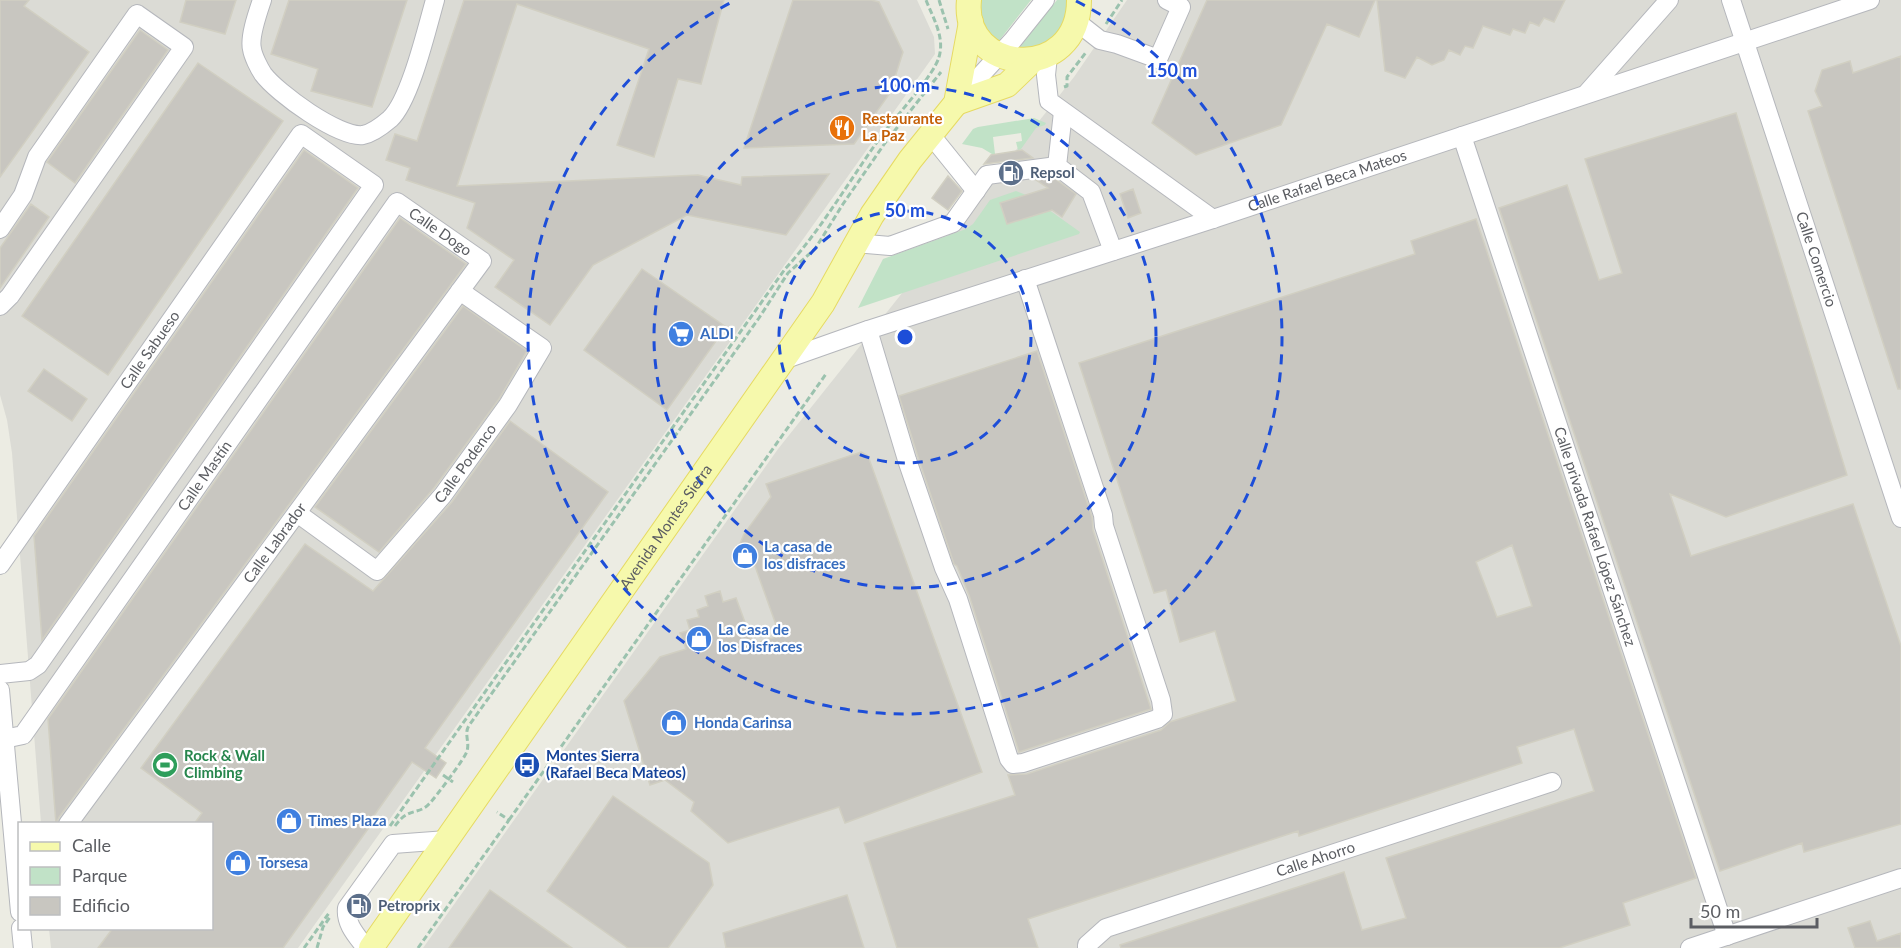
<svg xmlns="http://www.w3.org/2000/svg" width="1901" height="948" font-family="Lato,sans-serif">
	<rect width="100%" height="100%" fill="#ecece3"/>
	<path fill="#dbdbd5" d="M0 0H917L934 37 935 54 298 948H51L49 929 212 928V824L41 823 12 453 7 420 0 395Z
		M1127 0H1901V948H423L778 449 1074 77Z"/>
	<path fill="#c1e2c7" d="M980 0H1031L998 42C985 33 979 15 980 0Z
		M1057 0H1069L1062 31 1040 48 1020 47Z
		M1034 118 1046 123 1045 125 1036 128 1021 149 1018 150 1016 142 1022 141 1021 133 993 137 995 154H992L982 148 962 144 973 129 978 127Z
		M1016 191 1026 195 1000 203 1007 224 1034 215 1028 195 1080 232 1079 234 858 308 883 259 966 229 973 224 990 200Z"/>
	<path fill="#c8c6c0" stroke="#d1cfc2" stroke-width="1.5" fill-rule="evenodd" d="M0 0H29L24 6 89 52 0 177Z
		M186 0H236L225 34 180 22Z
		M289 0H407L372 107 311 91 318 69 271 54Z
		M464 0H724L701 84 678 79 654 157 617 145 649 49 517 4 457 186 698 175 741 185 742 177 829 174 786 235 687 215 593 265 550 325 495 287 514 260 467 228 475 203 406 180 410 168 386 160 395 134 417 141Z
		M793 0H871L879 2 903 52 890 93 854 144 744 148Z
		M1207 0H1375L1359 37 1327 24 1281 125 1196 155 1152 123Z
		M1377 0H1565L1554 22 1544 18 1539 26 1530 22 1525 33 1513 29 1510 35 1483 26 1473 48 1465 46 1460 55 1449 50 1444 60 1432 65 1417 57 1405 78 1385 71Z
		M140 30 168 50 75 183 47 162Z
		M1901 56V389H1898L1808 111 1822 106 1815 91 1822 70 1850 61 1853 73Z
		M198 63 283 121 108 375 22 316Z
		M1736 113 1847 475 1726 517 1670 494 1691 556 1853 504 1901 646V824L1804 852 1802 843 1720 871 1499 208 1567 185 1599 280 1622 273 1585 159Z
		M304 150 358 188 42 640 34 536Z
		M1022 150 1033 158 984 164 991 155Z
		M948 176 962 191 948 210 932 198Z
		M1054 178 1076 194 1062 217 1052 210 1007 224 1000 203 1048 188 1036 180Z
		M1133 189 1141 213 1128 218 1120 194Z
		M31 204 49 217 0 288V248Z
		M400 218 466 264 59 817 56 824 48 719Z
		M1476 219 1696 878 1623 903 1630 925 1559 948H1121L1120 945 1344 872 1362 930 1406 918 1386 858 1594 791 1574 729 1517 747 1522 763 1299 836 1298 831 1028 919 1038 948H897L864 843 1015 795 1008 775 1027 774 1161 730 1170 722 1236 701 1215 631 1180 642 1166 590 1154 593 1079 363 1415 254 1411 241ZM1512 545 1532 606 1497 617 1476 562Z
		M642 269 726 327 667 410 584 350Z
		M463 306 527 351 499 399 434 488 379 552 315 507Z
		M1037 351 1092 517 1093 530 1151 709 1019 752 969 595 957 566 954 564 918 457 899 396Z
		M44 369 87 399 72 421 28 391Z
		M510 421 608 492 425 748 446 763 436 778 412 762 373 817 375 819 283 948H98L113 928H212V824H194L202 813 141 768 305 544 373 591 452 502Z
		M861 452 868 456 982 772 845 823 839 807 728 843 691 811 694 802 665 780 650 785 624 701 660 657 686 649 680 633 690 630 687 620 699 617 697 610 708 606 705 596 720 591 723 602 736 598 753 644 780 636 755 566 733 560 744 534 771 497 766 484Z
		M613 796 709 863 713 885 668 948H628L547 891Z
		M490 890 572 948H449Z
		M847 895 864 948H726L723 933Z
		M1870 921 1877 941 1901 933V948H1855L1848 928Z"/>
	<g fill="none" stroke-linecap="round" stroke-linejoin="round">
		<g stroke="#b5b7bc" stroke-width="20">
			<g id="minor">
				<path d="M262 0C258 12 249 37 252 49 253 56 259 68 263 74 277 93 339 138 363 135 373 133 383 125 390 119 410 101 427 28 435 0"/>
				<path id="s1" d="M1731 0 1901 518"/>
				<path d="M1077 22 1100 40 1117 44 1158 59 1181 7 1167 0"/>
				<path d="M1048 56 1046 75 1049 101 1213 219"/>
				<path d="M1587 93 1669 0"/>
				<path d="M957 101 1013 40 1045 0"/>
				<path d="M1063 112 1057 166 1091 192 1113 251"/>
				<path d="M930 134 976 191"/>
				<path id="s2" d="M1462 136 1727 936"/>
				<path d="M0 229 23 195 37 157 137 14 184 47 10 296 0 306"/>
				<path d="M855 243 890 246 953 223 987 175 1057 166"/>
				<path d="M868 330 907 460 944 568 958 599 1009 759 1013 764 1023 763 1157 719 1163 714 1161 700 1104 526 1103 515 1025 279"/>
				<path id="s3" d="M783 360 868 330 1213 219 1870 0"/>
				<path id="s4" d="M297 513 377 571 443 495 508 405 542 348 460 291"/>
				<path id="s5" d="M0 565 301 134 374 185 38 665 29 671 0 674"/>
				<path d="M0 690 20 912"/>
				<path id="s6" d="M4 739 23 735 397 202 482 261 68 824"/>
				<path d="M21 928 23 948"/>
				<path d="M366 948C357 936 345 924 347 908L393 844 447 840"/>
				<path id="s7" d="M1087 948V945L1106 928 1552 782"/>
				<path d="M1690 948 1901 878"/>
			</g>
		</g>
		<g stroke="#e6da62" stroke-width="26">
			<g id="major">
				<path d="M969 0C961 75 1079 84 1079 0"/>
				<path d="M956 103 1007 85 1033 60"/>
				<path id="s8" d="M371 948 823 303 872 215 910 160 956 103 971 22"/>
			</g>
		</g>
		<path stroke="#9bc2ae" stroke-width="3" stroke-dasharray="6 3" stroke-linecap="butt" d="M939 0 948 29
			M1106 24 1122 0
			M1064 87 1067 86V77L1087 51
			M443 775 453 782
			M509 820 826 374
			M390 826 785 269C823 228 851 177 885 131 898 114 934 75 939 57 945 37 933 18 926 0
			M395 826C408 807 419 815 429 804 435 798 466 757 467 751 470 741 463 733 470 724L759 318 788 273 815 249 843 204 885 143 941 72
			M304 948 329 913
			M317 948 323 927 330 917
			M418 948 509 820 497 812"/>
		<use href="#minor" stroke="#fff" stroke-width="18"/>
		<use href="#major" stroke="#f6f9ac" stroke-width="24"/>
	</g>
	<g fill="none" stroke="#1d4ed8" stroke-width="3" stroke-dasharray="10 8">
		<circle cx="905" cy="337" r="126"/>
		<circle cx="905" cy="337" r="251"/>
		<path d="M1076 1A377 377 0 1 1 734 1"/>
	</g>
	<defs>
		<g id="restaurant-disc" transform="scale(1.35)"><circle r="9.5" fill="#e8710a" stroke="#fff"/><path d="M-5-6h1v4h1v-4h1v4h1v-4h1v5L-1.5 .5V6h-2V.5L-5-1ZM5-6V6H3V1.5H1.5Q1.5-4 5-6Z" fill="#fff"/></g>
		<g id="fuel-disc" transform="scale(1.35)"><circle r="9.5" fill="#5c6f8a" stroke="#fff"/><path d="M-5.5-6h7V0h2V4h1.3V-2.5L3-4.5l.8-.8L6-3V5H2.5V1h-1V6h-7ZM-4.2-4.7v3.2H.2V-4.7Z" fill="#fff"/></g>
		<g id="supermarket-disc" transform="scale(1.35)"><circle r="9.5" fill="#3f7fe0" stroke="#fff"/><path d="M-6-5.5h2.5l.6 2H6L4.5 2H-2.5L-4.4-4H-6ZM-1.5 3.2a1.3 1.3 0 1 0 .1 0ZM3 3.2a1.3 1.3 0 1 0 .1 0Z" fill="#fff"/></g>
		<g id="shop-disc" transform="scale(1.35)"><circle r="9.5" fill="#3f7fe0" stroke="#fff"/><path d="M-5-2.5h2.3a2.7 3.5 0 0 1 5.4 0H5L5.5 6h-11ZM-1.5-2.5h3a1.5 2.3 0 0 0-3 0Z" fill="#fff"/></g>
		<g id="stadium-disc" transform="scale(1.35)"><circle r="9.5" fill="#2e9e5b" stroke="#fff"/><path d="M0-5a6.5 5 0 1 0 0 10a6.5 5 0 1 0 0-10ZM-3.5-1.8h7v3.6h-7Z" fill="#fff"/></g>
		<g id="bus-disc" transform="scale(1.35)"><circle r="9.5" fill="#1a4fb4" stroke="#fff"/><path d="M-5-6H5V4H4V6H2V4H-2V6H-4V4H-5ZM-3.5-4V0h7V-4ZM-3.5 1.2v1.5H-2V1.2ZM2 1.2v1.5H3.5V1.2Z" fill="#fff"/></g>
	</defs>
	<g fill-rule="evenodd">
		<use href="#restaurant-disc" x="842" y="128"/>
		<use href="#fuel-disc" x="1011" y="173"/>
		<use href="#supermarket-disc" x="681" y="334"/>
		<use href="#shop-disc" x="745" y="556"/>
		<use href="#shop-disc" x="699" y="639"/>
		<use href="#shop-disc" x="674" y="723"/>
		<use href="#stadium-disc" x="165" y="765"/>
		<use href="#bus-disc" x="527" y="765"/>
		<use href="#shop-disc" x="289" y="821"/>
		<use href="#shop-disc" x="238" y="863"/>
		<use href="#fuel-disc" x="359" y="906"/>
	</g>
	<g text-anchor="middle" stroke-width="4.5" stroke-linejoin="round" paint-order="stroke">
		<g font-size="15" font-weight="bold" fill="#c56008" stroke="#fff" text-anchor="start">
			<text x="862" y="124">Restaurante<tspan x="862" dy="17">La Paz</tspan></text>
		</g>
		<g font-size="15" font-weight="bold" fill="#4e5e75" stroke="#fff" text-anchor="start">
			<text x="1030" y="178">Repsol</text>
			<text x="378" y="911">Petroprix</text>
		</g>
		<g font-size="15" fill="#5b5d62" stroke="#fff">
			<text dy="5" stroke="none"><textPath href="#s3" startOffset="573">Calle Rafael Beca Mateos</textPath></text>
			<text dy="5" stroke="none"><textPath href="#s6" startOffset="723">Calle Dogo</textPath></text>
			<text dy="5" stroke="none"><textPath href="#s1" startOffset="273">Calle Comercio</textPath></text>
			<text dy="5" stroke="none"><textPath href="#s5" startOffset="262">Calle Sabueso</textPath></text>
			<text dy="5" stroke="none"><textPath href="#s4" startOffset="238">Calle Podenco</textPath></text>
			<text dy="5" stroke="none"><textPath href="#s6" startOffset="336">Calle Mastín</textPath></text>
			<text dy="5" stroke="none"><textPath href="#s8" startOffset="514">Avenida Montes Sierra</textPath></text>
			<text dy="5" stroke="none"><textPath href="#s2" startOffset="422">Calle privada Rafael López Sánchez</textPath></text>
			<text transform="translate(275 543) rotate(-54)" y="5">Calle Labrador</text>
			<text dy="5" stroke="none"><textPath href="#s7" startOffset="249">Calle Ahorro</textPath></text>
		</g>
		<g font-size="15" font-weight="bold" fill="#366cbe" stroke="#fff" text-anchor="start">
			<text x="700" y="339">ALDI</text>
			<text x="764" y="552">La casa de<tspan x="764" dy="17">los disfraces</tspan></text>
			<text x="718" y="635">La Casa de<tspan x="718" dy="17">los Disfraces</tspan></text>
			<text x="694" y="728">Honda Carinsa</text>
			<text x="308" y="826">Times Plaza</text>
			<text x="258" y="868">Torsesa</text>
		</g>
		<g font-size="15" font-weight="bold" fill="#27864d" stroke="#fff" text-anchor="start">
			<text x="184" y="761">Rock &amp; Wall<tspan x="184" dy="17">Climbing</tspan></text>
		</g>
		<g font-size="15" font-weight="bold" fill="#164399" stroke="#fff" text-anchor="start">
			<text x="546" y="761">Montes Sierra<tspan x="546" dy="17">(Rafael Beca Mateos)</tspan></text>
		</g>
	</g>
	<circle cx="905" cy="337" r="9" fill="#1d4ed8" stroke="#fff" stroke-width="3"/>
	<g font-size="18" text-anchor="middle" font-weight="bold" fill="#1d4ed8" stroke="#fff" stroke-width="4.5" stroke-linejoin="round" paint-order="stroke">
		<text x="1172" y="77">150 m</text>
		<text x="905" y="92">100 m</text>
		<text x="905" y="217">50 m</text>
	</g>
	<rect x="18" y="822" width="195" height="108" fill="#ffffff" stroke="#bdbec0" stroke-width="1.5"/>
	<rect x="30" y="842" width="30" height="9" fill="#f6f9ac" stroke="#bdbec0" stroke-width="1.5"/>
	<text x="72" y="852" font-size="18" fill="#5b5d62">Calle</text>
	<rect x="30" y="867" width="30" height="18" fill="#c1e2c7" stroke="#bdbec0" stroke-width="1.5"/>
	<text x="72" y="882" font-size="18" fill="#5b5d62">Parque</text>
	<rect x="30" y="897" width="30" height="18" fill="#c8c6c0" stroke="#bdbec0" stroke-width="1.5"/>
	<text x="72" y="912" font-size="18" fill="#5b5d62">Edificio</text>
	<path d="M1691 918v9h126v-9" fill="none" stroke="#5b5d62" stroke-width="3"/>
	<text x="1700" y="918" font-size="18" fill="#5b5d62" stroke="#ffffff" stroke-width="4.5" paint-order="stroke">50 m</text>
</svg>
